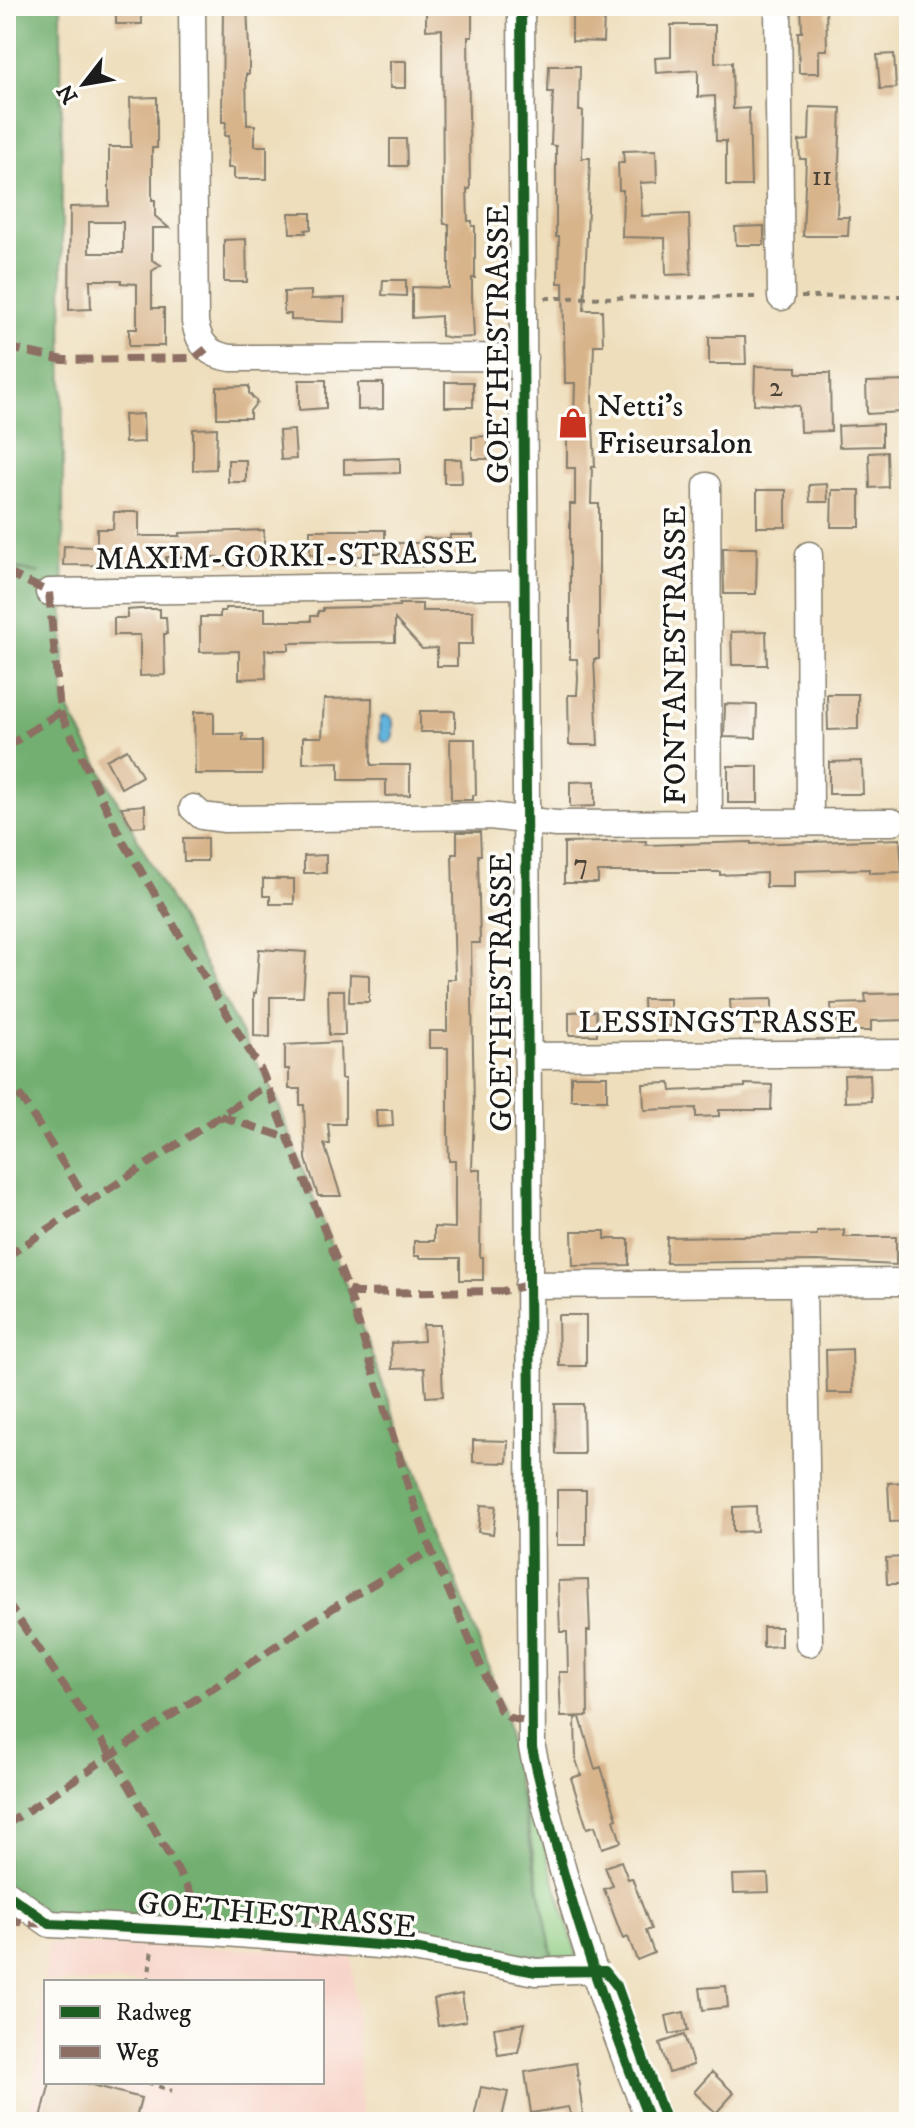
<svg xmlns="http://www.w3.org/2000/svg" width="915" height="2128" font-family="'IM FELL DW Pica',serif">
	<rect width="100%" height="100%" fill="#fdfcf7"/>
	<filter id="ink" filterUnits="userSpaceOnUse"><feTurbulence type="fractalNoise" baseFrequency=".0125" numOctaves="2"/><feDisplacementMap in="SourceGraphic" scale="16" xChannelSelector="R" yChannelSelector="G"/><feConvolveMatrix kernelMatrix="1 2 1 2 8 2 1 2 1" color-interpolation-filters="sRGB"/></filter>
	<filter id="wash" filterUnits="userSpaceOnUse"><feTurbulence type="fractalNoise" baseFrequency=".006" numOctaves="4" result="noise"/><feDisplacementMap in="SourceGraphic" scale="32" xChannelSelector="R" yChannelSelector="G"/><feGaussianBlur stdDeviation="1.8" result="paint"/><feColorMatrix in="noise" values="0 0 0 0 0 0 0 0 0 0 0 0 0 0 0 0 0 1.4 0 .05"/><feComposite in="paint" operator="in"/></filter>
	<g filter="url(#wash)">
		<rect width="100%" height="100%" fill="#eedebc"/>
		<path fill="#f7d1c6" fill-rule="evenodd" d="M48 1944 352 1952 362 2122H30ZM46 1982H322V2082H46Z"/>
		<path fill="#8dcb81" stroke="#54744e" stroke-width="2" d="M527 1790 579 1962 553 1959 522 1793Z"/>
		<path fill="#72af6f" stroke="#476646" stroke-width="2" d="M6 6H61L64 701 277 1100 502 1704 553 1959 287 1921 6 1913V568L40 573 6 565Z"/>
		<path fill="#62b4dd" stroke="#3f687c" stroke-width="2" d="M383 715 389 716 393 720V737L390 742H384L380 737V720Z"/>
		<g id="blocks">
			<path fill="#d8b48b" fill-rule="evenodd" d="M116 6H141L142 24H116Z
				M223 6H247L249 49V74H246L247 125H255V146H267V179H234V168H228L229 136H225L226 122H222Z
				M472 6V37H468L470 189H467L468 221H472V226H475V278H472V297L474 337 452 338 441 336V316L412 318V287L449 288V224H444L443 216 442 29 426 30V8Z
				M801 6H826L827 50H819V73H799L798 32H802Z
				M572 15 604 16 603 42 572 41Z
				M671 25H715V63L732 62 733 109 749 108 751 186H726V141H716L715 96 698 97V70L656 73 655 58 671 57Z
				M894 54 896 88 880 89 877 55Z
				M390 61H406V88H390Z
				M549 66H580L579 111H583L582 158H590L584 310H602L603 345H594L592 400 595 467H592L591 504H599V659H594L598 745H569L568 695H577L578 678 577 659H570V504H575V468H567V416H574L575 383H565L563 283H558L559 237H556V146L551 145 553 92H548Z
				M157 97V148H152V200H155V216L169 228H152V260L161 265 152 271V308H164V346H129V329H137V284L121 283V280H90L91 309 69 310 70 207 109 206V147H131L130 98ZM89 222H123V253H89Z
				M810 107 841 108 837 217H849L848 236H803L806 159H800L799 141 809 140Z
				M390 139H406L407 166H390Z
				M656 150 657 182 640 183 642 216 689 214 691 274 666 275 665 238 622 237 623 190H619L618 163H624L623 151Z
				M289 213H311V229L305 230 306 233H290Z
				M764 226V245H736L735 227Z
				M246 239 247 282H224V240Z
				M383 280H406V296L382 295Z
				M311 291V299L345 298V322L291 320V314H284V292Z
				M709 337H745L746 364H709Z
				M755 366 797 367V373H830L831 431 800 432 799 406 754 404Z
				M299 380H326V408L299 410Z
				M908 381 909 404 900 405 901 412 867 414 866 382Z
				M445 382H473V407H445Z
				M358 383H383V409L358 410Z
				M249 386V393L257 402 250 411V418H217V387Z
				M143 414 144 442 125 443 124 415Z
				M882 424V446L839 447 838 426Z
				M217 428 216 469 193 470V429Z
				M294 430 296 459 281 460 279 431Z
				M488 436V459H472V437Z
				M887 452 888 487 870 488 869 453Z
				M400 458V473L344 474V460Z
				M444 459H461L462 483H444Z
				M228 460H246V482H228Z
				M827 484 828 502H810L809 485Z
				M757 490H786V527H757Z
				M832 490H860V527H831Z
				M114 512H139V536H180V533L264 530V556H258L257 562H252V565H219V557H166V566L63 565 64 546 97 547V529H113Z
				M310 530H385V553H363V556H355V564H324V560L315 561V555H310Z
				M450 535H473V558H423V566H398V543H422L424 538 450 539Z
				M723 548H757L756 594H724Z
				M399 604H422V611H473V644H457V666H437V648L422 649 395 619V642L289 643V650H265L266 678 239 679V651L200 652V617H220V611H225V608H265V621H311V616H318V611H323V608L399 606Z
				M140 609H160V617H166L167 634H164L165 675 140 676V635H114V618H127V610Z
				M766 631 767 665H732L731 632Z
				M827 694H858V729L828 730Z
				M372 698 371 765H410V795L386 796V780H339V762L303 763V737H322L324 699Z
				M725 704 757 705 756 738 724 737Z
				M420 711H453L455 712V732H420Z
				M194 712H214V734H243V741H262V774H195Z
				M450 739H475L476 795H473V800H451Z
				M127 749 142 776 121 788 106 760Z
				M862 761 863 794H829V762Z
				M728 766H758V803H728Z
				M595 781V806L570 807V782Z
				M145 805V826L132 827 121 807Z
				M457 832H480L481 855H478L480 943H471L474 1107 472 1170H481L480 1257H483V1280H460V1258H419V1256H414V1241H434V1227L455 1228V1161H449L448 1133V1048H429V1031H447V979H455L452 854H457Z
				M183 838H207V861H184Z
				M900 839 902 872 869 873V869L794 871V887H766V873L720 875V872H598V883H564V843L646 841V845L751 842V844Z
				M326 855V873H304V856Z
				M263 879H294V904H270V896H263Z
				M259 949 306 952 303 997H270V1037L254 1036V993H256Z
				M350 974 369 975V1002H349Z
				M328 990H344L345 1035H329Z
				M909 993V1020L871 1021V1031H845L844 1021H832L831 1004 866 1003 865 994Z
				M643 999H670V1026H644Z
				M772 999V1025H744V1017H731L730 1000Z
				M596 1011 597 1035H569V1012Z
				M340 1042 341 1079H345V1124H328L330 1144H324L341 1196H318L306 1159 304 1105H300V1089H289V1069H285V1045Z
				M870 1074 871 1101 845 1102 844 1075Z
				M571 1076H607V1100H571Z
				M670 1083 671 1091 745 1087V1084L772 1085 771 1110H719V1116L696 1117V1108L644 1110 643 1084Z
				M376 1110H392L393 1126 377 1127Z
				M844 1230V1237H896V1265L817 1261 666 1263 667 1237 817 1235V1231Z
				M572 1231H605V1239H629V1265L573 1266Z
				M558 1315H586V1366H559Z
				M423 1325H440L443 1396 426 1397 424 1368 392 1369 391 1343 424 1341Z
				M852 1349 853 1393H827L826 1350Z
				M555 1404H583L584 1454H556Z
				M473 1440 508 1441 507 1463 473 1462Z
				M909 1482V1521L890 1522 888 1483Z
				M557 1490H586V1545H557Z
				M481 1505 496 1506 493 1534 478 1532Z
				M756 1506 757 1531 733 1532V1507Z
				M905 1557 906 1584H887L886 1558Z
				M588 1580 590 1631H587L588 1716 561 1717 559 1672H568L567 1632H560L558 1581Z
				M763 1627H781V1646L763 1647Z
				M580 1717 595 1769 601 1767 617 1819 614 1820 621 1842 602 1848 595 1826 587 1828 571 1778 581 1775 576 1760 575 1718Z
				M621 1861 628 1879 632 1878 651 1929 646 1931 654 1953 637 1960 628 1937 623 1939 604 1889 613 1886 605 1867Z
				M768 1874 769 1892 734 1893 733 1875Z
				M726 1986 728 2007 703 2010 700 1988Z
				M462 1994 466 2021 438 2026 434 1999Z
				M684 2012 688 2031 670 2034 666 2016Z
				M525 2023 518 2052 498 2055 494 2028Z
				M684 2035 693 2065 669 2073 660 2043Z
				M576 2063 584 2122H573L568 2107 531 2113 525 2072Z
				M712 2072 734 2093 716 2113 694 2092Z
				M50 2082H82L141 2098 135 2122H40Z
				M481 2087 508 2092 501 2122H473Z"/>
		</g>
	</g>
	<g filter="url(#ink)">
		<use href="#blocks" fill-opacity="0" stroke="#857d6c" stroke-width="2"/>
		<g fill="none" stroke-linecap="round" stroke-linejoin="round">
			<g stroke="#857d6c" stroke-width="29">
				<path id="minor" d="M192 6 195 322C199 345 209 355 231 358L524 357
					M521 6 532 1748C560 1876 601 2001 650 2122
					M778 6 781 297
					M707 486 709 823
					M809 555 810 822
					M49 592 525 585
					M193 808 202 816 225 819 490 816 556 824 892 822
					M527 1056 909 1053
					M803 1284 809 1643
					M528 1285 900 1282
					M6 1893 50 1924 213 1932 403 1947 536 1972 594 1969"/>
			</g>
			<path stroke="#857d6c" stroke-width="4" stroke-dasharray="6 6" stroke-linecap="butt" d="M801 297 909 296
				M545 298 760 297
				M148 1982 152 1949
				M147 2082 172 2091"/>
			<use href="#minor" stroke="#fff" stroke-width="26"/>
			<path stroke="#8d6e63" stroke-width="8" stroke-dasharray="16 8" stroke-linecap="butt" d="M6 347 63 360 195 358 206 349
				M6 572 49 592 60 712 120 836 262 1072 348 1289 410 1492 431 1550 500 1710 510 1718 531 1722
				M6 747 60 712
				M6 1074 88 1202
				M220 1116 288 1138
				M6 1257 267 1085
				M900 1282 909 1287
				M348 1289 356 1293 503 1291 528 1285
				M6 1601 111 1754 213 1932
				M6 1825 333 1608 431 1550
				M6 1921 46 1924"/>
			<g stroke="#fdfcf7" stroke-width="15">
				<path id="cycleway" d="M521 6 532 1748C560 1876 601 2001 650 2122
					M6 1893 50 1924 213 1932 403 1947 536 1972 605 1971 617 1986 666 2122"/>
			</g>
			<use href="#cycleway" stroke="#1b5e20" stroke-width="10"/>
		</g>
	</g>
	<defs>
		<g id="shop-bare" transform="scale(2.4)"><path d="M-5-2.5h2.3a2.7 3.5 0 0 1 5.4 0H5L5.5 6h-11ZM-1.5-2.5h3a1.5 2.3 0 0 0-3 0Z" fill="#c8321e" stroke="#fdfcf7" stroke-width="2.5" paint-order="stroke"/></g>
	</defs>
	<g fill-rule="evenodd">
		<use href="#shop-bare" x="573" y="423"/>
	</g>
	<g text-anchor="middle" stroke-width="7" stroke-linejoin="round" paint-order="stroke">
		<g font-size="28" fill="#4b4238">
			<text x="822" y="185">11</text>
			<text x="776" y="396">2</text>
			<text x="581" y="873">7</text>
		</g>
		<g font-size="32" fill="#1c1c1c" stroke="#fdfcf7">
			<text transform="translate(497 344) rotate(-90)" y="11">GOETHESTRASSE</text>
			<text transform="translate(286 555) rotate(-1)" y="11">MAXIM-GORKI-STRASSE</text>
			<text transform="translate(674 655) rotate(-90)" y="11">FONTANESTRASSE</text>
			<text transform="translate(500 992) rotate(-90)" y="11">GOETHESTRASSE</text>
			<text x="718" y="1032">LESSINGSTRASSE</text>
			<text transform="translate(277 1914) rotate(5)" y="11">GOETHESTRASSE</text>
		</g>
		<g font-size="32" fill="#1c1c1c" stroke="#fdfcf7" text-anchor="start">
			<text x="597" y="416">Netti's<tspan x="597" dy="37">Friseursalon</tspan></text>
		</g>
	</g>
	<rect width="915" height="2128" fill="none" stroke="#fdfcf7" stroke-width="32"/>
	<rect x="44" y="1980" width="280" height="104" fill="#fdfcf7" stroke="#a3a29f" stroke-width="2"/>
	<rect x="60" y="2006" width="40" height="12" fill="#1b5e20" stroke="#a3a29f" stroke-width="2"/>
	<text x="116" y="2020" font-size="24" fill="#1c1c1c">Radweg</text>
	<rect x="60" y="2046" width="40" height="12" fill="#8d6e63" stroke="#a3a29f" stroke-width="2"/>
	<text x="116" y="2060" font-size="24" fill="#1c1c1c">Weg</text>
	<g transform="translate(84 84) rotate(239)" stroke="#fdfcf7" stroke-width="6" paint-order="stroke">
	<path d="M0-6L14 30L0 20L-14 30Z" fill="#1c1c1c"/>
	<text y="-12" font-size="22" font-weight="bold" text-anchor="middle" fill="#1c1c1c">N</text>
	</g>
</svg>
